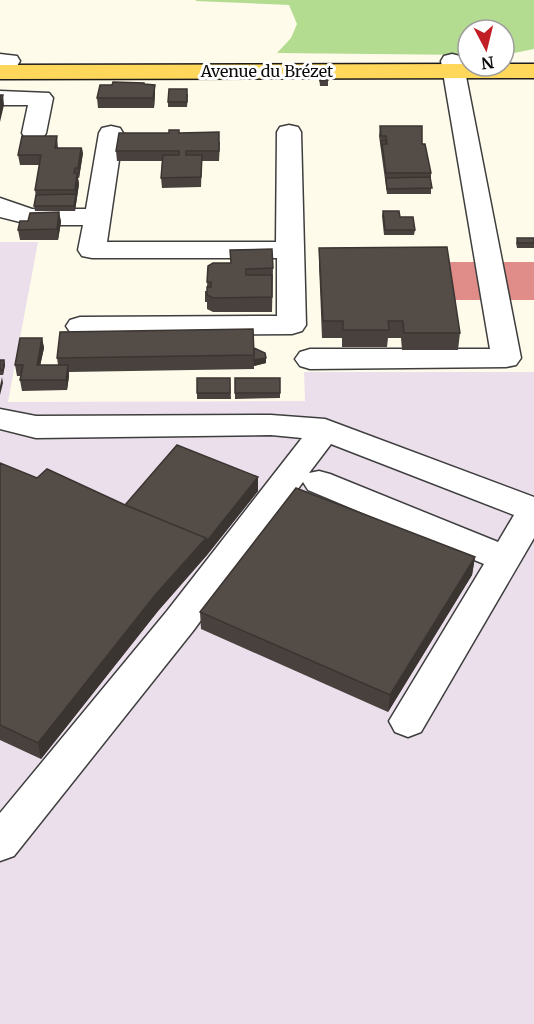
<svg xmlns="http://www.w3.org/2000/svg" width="534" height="1024" font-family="Merriweather,serif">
	<rect width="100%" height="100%" fill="#fffbea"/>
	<path fill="#eadfeb" d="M0 242H38L8 402 305 401 304 372H534V1024H0Z"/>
	<path fill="#b3dc91" d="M197 0H534V49L504 55V30H468V55L277 53 291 38 297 24 289 5 195 1Z"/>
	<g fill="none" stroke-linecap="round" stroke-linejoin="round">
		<path fill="#e08c88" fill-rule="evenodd" d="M448 262H534V300H448L426 295 416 281 426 267Z"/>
		<g stroke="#3e3e3e" stroke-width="3">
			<path id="minor" d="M0 54 17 56 20 61 17 66 0 68Z
				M452 54 460 56 463 61 521 358 516 365 506 367 310 369 300 366 295 359 300 352 310 349H490L441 61 444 56Z
				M0 91 49 93 53 98 46 133 43 138 34 140 25 138 22 133 28 105H0Z
				M289 125 298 127 301 132 306 325 302 331 292 334 80 335 70 332 66 326 70 320 80 317 277 316V258H92L82 256 78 250 83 225H32L0 217V198L32 209H86L99 133 102 128 111 126 120 128 123 133 107 242H276L277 132 280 127Z
				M0 409 36 416 271 415 325 419 534 497V538L421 732 408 737 395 732 389 721 484 564 308 490 303 482 193 631 14 856 0 861V813L167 611 302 438 271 435 36 438 0 429ZM331 444 514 515 498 542 330 474 319 471 309 473Z"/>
		</g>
		<g stroke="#1c1c1c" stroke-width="3">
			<path id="major" d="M468 64 504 66V64H534V78L0 79V65Z"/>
		</g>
		<use href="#minor" fill="#fff" fill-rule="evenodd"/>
		<use href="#major" fill="#ffd75a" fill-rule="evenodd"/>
	</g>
	<path fill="#48413d" d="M319 75 328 80V86H320Z
		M145 84 155 85V94L154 108H98L97 98Z
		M188 94 187 107H168V102Z
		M380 126 422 144 431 173V194H387L379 136Z
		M179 133 220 142 219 161H202L201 187 162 188 161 178 162 161H117L116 151Z
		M57 136 58 148 83 153 79 178H78L79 184 75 211H35L34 206 36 198 35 190 39 165H20L18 155Z
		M383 211 400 217 415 230 414 235H384L382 216Z
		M59 212 61 222 58 240H20L18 230 28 221Z
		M517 238H534V248H517L516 243Z
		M319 248 460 333 458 350H402L401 338H388L387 347H342V338H322L319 265Z
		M208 266 273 268 272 312H213L207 309V302H205V291H207V287Z
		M42 338 44 348 40 365H58L57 358 254 348 266 363 254 366V363V369L69 372V376L67 390 22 391 20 380 21 376H17L15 365Z
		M0 360H4L5 365 3 375H0Z
		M230 378 231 399H197V393Z
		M235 378H280V398L235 399Z
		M0 463 37 478 125 505 258 491 207 555 158 611 41 759 0 740Z
		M475 557 472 575 388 712 201 629 200 612Z"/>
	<path fill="#3b3532" d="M155 85V94L154 108 153 98Z
		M3 95 4 105 0 122V106Z
		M81 148H82L83 153 79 178 78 168Z
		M77 173 79 184 75 211 74 206 76 194 75 190Z
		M59 212 61 222 58 240 57 229Z
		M42 338 44 348 38 376 37 365Z
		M266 358V363L254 366V360Z
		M4 360 5 365 3 375V370Z
		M68 365 69 376 67 390 66 380Z
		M2 377 3 383 0 395V386Z
		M258 477V491L207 555 158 611 41 759 38 743 156 594Z
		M475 557 472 575 388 712 390 695Z"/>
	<path fill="#544c47" stroke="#3b3532" stroke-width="1.5" d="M319 75H327L328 80 320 81Z
		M113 82 144 83V84L155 85 153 98H97L100 85H112Z
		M169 89H187V102H168Z
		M0 95H3L0 106Z
		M380 126H422V144H425L431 173H386L382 144H387L386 136H381Z
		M169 130H179V133L219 132V151H186V155H202L201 177 161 178 163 155H179V151H116L119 133H169Z
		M22 136H57L55 148H81L78 168H75L74 173H77L75 190H35L41 155H18Z
		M381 141H386V144H382V149Z
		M430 177 432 188 387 189 386 178Z
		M76 194 74 206H34L36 195Z
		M383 211H399L400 217H413L415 230H385Z
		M59 212 57 229 18 230 20 221H28L30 213Z
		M517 238H534V243H518Z
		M447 247 460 333H404L403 321H388L389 330H343V321H323L319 248Z
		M272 249 273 268 246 269V275H272V297L213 298 207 295V287H211V282H207L208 266 213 263H231L230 250Z
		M253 329 254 355 57 358 60 332Z
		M20 338H42L37 365H68L66 380H20L23 365H15Z
		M254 348 265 353 266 358 254 360Z
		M0 360H4L3 370H0Z
		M197 378H230V393H197Z
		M235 378H280V393H235Z
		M177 445 258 477 207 541 206 538 125 505Z
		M0 463 37 478 47 469 123 504 206 538 156 594 38 743 0 725Z
		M296 488 475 557 390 695 200 612Z"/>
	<g text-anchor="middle" stroke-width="6" stroke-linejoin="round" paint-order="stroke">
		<g font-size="16" fill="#0b0b0b" stroke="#fff">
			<text x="267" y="77">Avenue du Brézet</text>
		</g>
	</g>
	<g transform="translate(486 48) rotate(173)"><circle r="28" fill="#ffffff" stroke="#9d9d9d" stroke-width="1.5"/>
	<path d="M0-4.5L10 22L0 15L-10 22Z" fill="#c11e26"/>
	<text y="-9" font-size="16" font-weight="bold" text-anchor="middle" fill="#0b0b0b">N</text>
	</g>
</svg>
